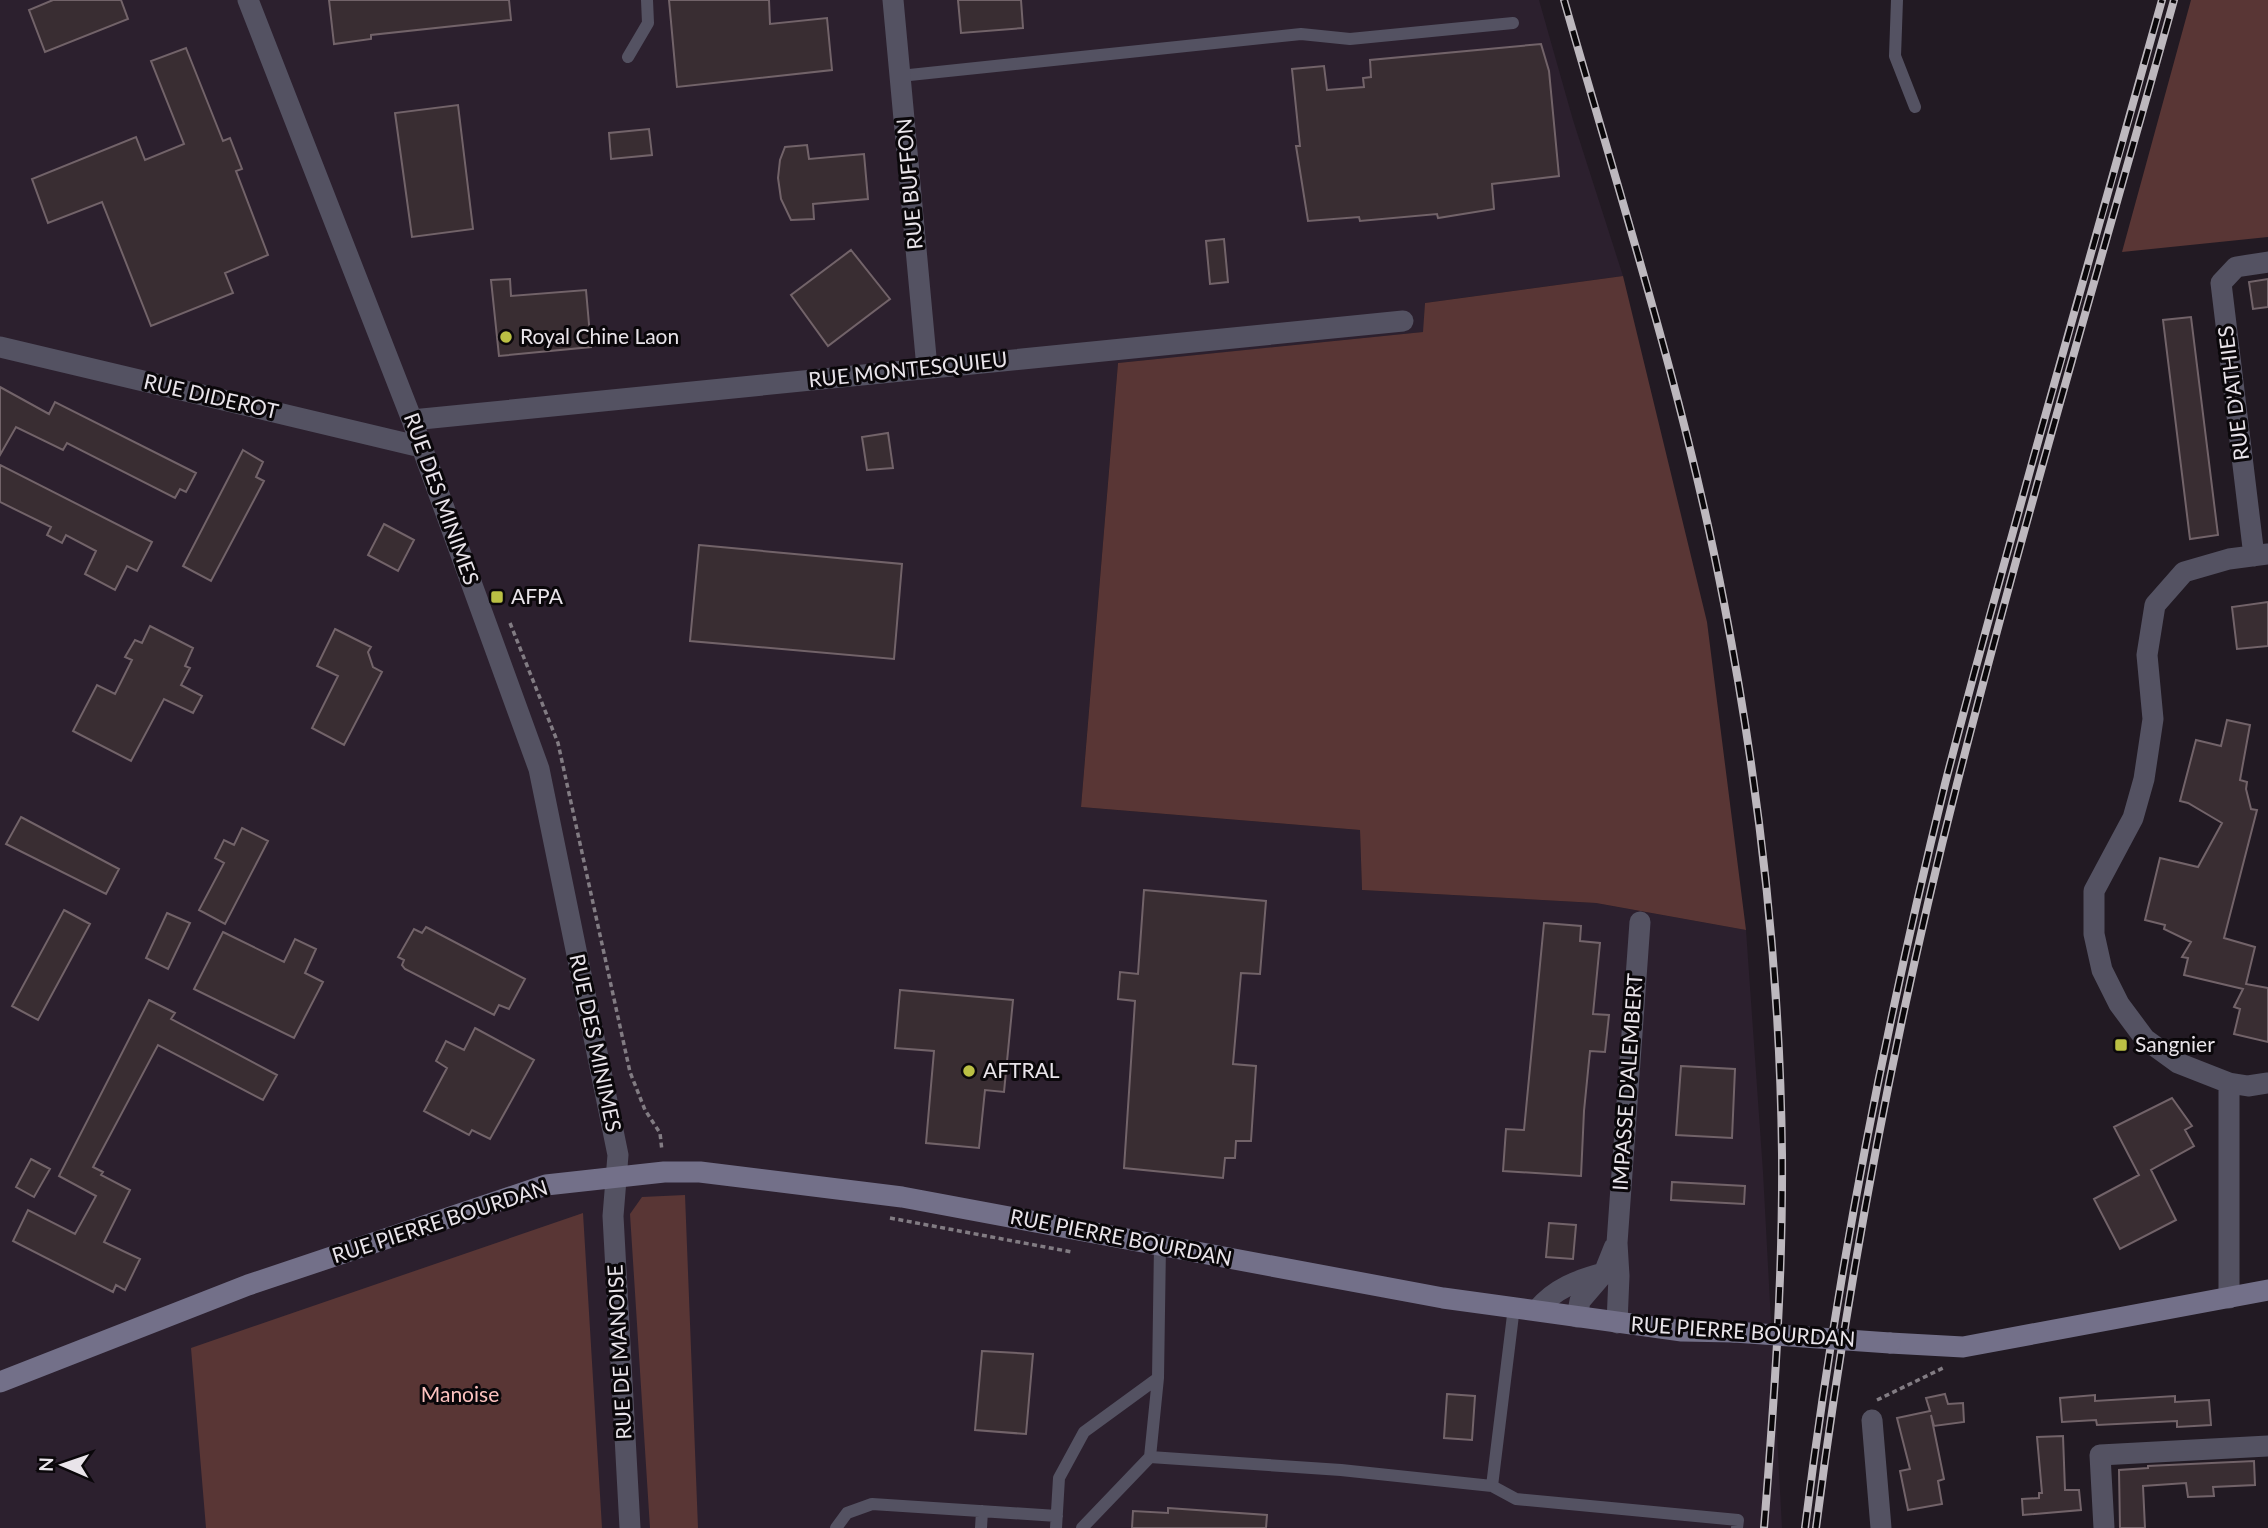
<svg xmlns="http://www.w3.org/2000/svg" width="2268" height="1528" font-family="Lato,sans-serif">
	<rect width="100%" height="100%" fill="#221a23"/>
	<path fill="#2c202e" d="M0 0H1539L1573 120 1623 276 1425 303 1424 332 1118 363 1081 807 1360 830 1362 890 1596 903 1746 930 1763 1172 1782 1528H0Z"/>
	<path fill="#593635" d="M2191 0H2268V237L2122 252Z
		M1623 276 1707 622 1746 930 1596 903 1362 890 1360 830 1081 807 1118 363 1423 332 1425 303Z
		M685 1195 698 1528H650L630 1214 642 1197Z
		M583 1213 602 1528H206L191 1348Z"/>
	<path fill="#392d32" stroke="#726369" stroke-width="2" d="M53 0H121L128 19 45 52 29 10Z
		M329 0H509L511 20 371 35V39L334 44Z
		M669 0H769L770 24 827 18 832 70 677 87Z
		M958 0H1021L1023 28 961 33Z
		M1541 44 1549 71 1559 176 1492 184 1494 209 1438 218 1437 214 1360 221 1359 217 1308 221 1296 146H1300L1292 69 1324 66 1327 90 1364 87 1363 78 1371 77 1370 60Z
		M186 48 223 141 230 138 242 169 236 171 268 255 225 273 233 293 151 326 102 202 48 223 32 179 136 137 145 160 184 144 151 61Z
		M458 105 473 229 412 237 395 113Z
		M649 129 652 155 611 159 609 133Z
		M807 145 809 159 864 154 868 199 813 204 814 219 791 220 781 199 778 178 780 160 785 147Z
		M1224 239 1228 282 1210 284 1206 241Z
		M851 250 890 299 828 346 791 295Z
		M510 279 511 296 586 290 591 347 499 356 491 280Z
		M2268 279V307L2253 309 2249 282Z
		M2191 317 2218 535 2190 539 2163 320Z
		M0 387 49 414 55 402 196 473 186 492 180 489 175 498 67 443 63 450 16 427 0 455Z
		M888 433 893 468 867 470 862 437Z
		M243 450 263 462 256 477 264 481 211 581 183 566Z
		M0 465 152 542 137 571 127 566 115 590 85 574 96 551 66 535 62 543 47 535 51 527 0 502Z
		M384 524 414 540 398 571 368 555Z
		M699 545 902 564 894 659 690 641Z
		M2268 602V646L2237 649 2232 607Z
		M150 626 193 648 185 666 190 668 181 685 202 696 193 713 164 699 131 761 73 731 97 685 115 694 132 660 125 657 135 640 142 643Z
		M335 629 371 647 368 652 373 667 382 672 344 745 312 728 338 676 317 666Z
		M2227 720 2250 725 2240 780 2247 782 2246 789 2251 809 2257 810 2224 938 2255 947 2246 984 2268 988V1042L2234 1034 2240 1009 2234 1007 2243 989 2184 975 2188 958 2182 957 2191 942 2164 929 2165 925 2145 920 2160 858 2198 867 2222 823 2188 803 2180 801 2196 740 2221 746Z
		M21 817 119 869 106 894 6 844Z
		M242 828 268 841 225 924 199 910 224 863 215 858 224 840 234 845Z
		M1144 890 1266 901 1260 974 1241 973 1233 1064 1256 1066 1251 1141H1236L1235 1158H1225L1223 1178 1124 1168 1135 1001 1118 999 1120 972 1138 974Z
		M64 910 90 924 38 1020 12 1006Z
		M167 913 190 923 168 969 146 958Z
		M1544 923 1581 926 1580 941 1600 943 1593 1014 1609 1015 1605 1052 1590 1051 1584 1111 1581 1176 1503 1171 1506 1129 1524 1130Z
		M426 927 525 979 509 1009 499 1005 494 1015 405 969 402 965 404 960 398 957 414 929 422 933Z
		M223 932 284 962 295 939 316 949 305 973 323 982 294 1038 194 989Z
		M900 990 1013 1000 1004 1092 985 1090 979 1148 926 1143 934 1051 895 1048Z
		M149 1000 175 1013 171 1019 277 1075 263 1100 158 1045 93 1167 103 1172 101 1175 130 1190 104 1242 140 1259 125 1290 116 1285 113 1292 13 1241 28 1210 75 1234 96 1196 59 1176Z
		M475 1028 534 1060 490 1139 472 1130 469 1135 424 1111 447 1068 436 1061 446 1041 464 1050Z
		M1681 1066 1735 1069 1732 1138 1676 1135Z
		M2172 1098 2192 1126 2185 1130 2194 1146 2151 1170 2176 1220 2120 1249 2094 1199 2139 1175 2114 1127Z
		M31 1159 50 1169 34 1197 16 1187Z
		M1672 1182 1745 1186 1744 1204 1671 1200Z
		M1549 1223 1576 1225 1573 1259 1546 1257Z
		M982 1351 1033 1354 1026 1434 975 1430Z
		M1447 1394 1475 1396 1472 1440 1444 1438Z
		M1945 1394 1948 1404 1963 1403 1964 1422 1934 1426 1931 1415 1944 1479 1938 1481 1942 1504 1908 1510 1900 1471 1910 1469 1897 1418 1930 1411 1926 1398Z
		M2095 1395V1401L2175 1396V1402L2209 1400 2211 1425 2177 1427V1421L2097 1425 2096 1420 2062 1422 2060 1398Z
		M2063 1436 2065 1490H2079L2081 1510 2023 1515 2022 1499 2039 1498V1493H2042L2037 1437Z
		M2254 1461 2255 1485 2213 1487 2214 1496 2188 1497 2186 1483 2143 1486 2145 1528H2120L2119 1470 2148 1468V1466Z
		M1168 1508 1267 1515 1266 1528H1132L1133 1511 1168 1513Z"/>
	<g fill="none" stroke-linecap="round" stroke-linejoin="round">
		<path stroke="#827c83" stroke-width="3.5" stroke-dasharray="5 3.5" stroke-linecap="butt" d="M510 623 558 743 630 1072 645 1110 660 1133 662 1151
			M890 1218 1072 1252
			M1877 1400 1943 1368"/>
		<path stroke="#545262" stroke-width="12" d="M1897 0 1895 56 1915 107
			M628 57 648 23 647 0
			M900 76 1301 34 1350 39 1513 23
			M1160 1245 1158 1378 1150 1457 1341 1470 1492 1486 1516 1499 1738 1520 1737 1528
			M1492 1486 1514 1307
			M836 1528 847 1513 872 1504 1057 1516
			M981 1528 982 1511
			M1056 1528 1059 1478 1084 1432 1158 1378
			M1082 1528 1150 1457"/>
		<path stroke="#545262" stroke-width="21" d="M248 0 412 420 539 769 618 1155 613 1216 630 1528
			M893 0 927 368
			M0 347 421 447
			M412 420 1403 321
			M2268 554 2229 559 2184 572 2155 605 2147 655 2153 719 2144 779 2133 818 2094 891V934L2102 970 2119 1004 2145 1039 2178 1063 2229 1083 2248 1086 2268 1083
			M2254 556 2221 283 2236 267 2268 262
			M2229 1083V1298
			M1537 1310C1555 1288 1578 1280 1604 1273
			M1577 1317 1580 1301 1604 1273 1614 1248
			M1617 1323 1619 1276 1617 1243 1640 922
			M1872 1420 1881 1528
			M2104 1528 2100 1455 2268 1446"/>
		<path stroke="#737089" stroke-width="21" d="M1890 1343 1963 1347 2268 1290
			M0 1382 248 1285 546 1185 664 1172H700L902 1197 1443 1298 1682 1331 1734 1332"/>
		<g stroke="#bdb8be" stroke-width="8">
			<path id="rail" d="M1564 0C1621 200 1685 399 1724 603 1759 785 1780 969 1782 1154 1783 1279 1774 1403 1764 1528
				M1805 1528C1836 1278 1885 1028 1945 784 1973 674 2004 565 2034 456 2077 304 2120 152 2162 0
				M1816 1528C1848 1278 1895 1028 1957 784 2024 521 2101 261 2174 0"/>
		</g>
		<use href="#rail" stroke="#0a070a" stroke-width="5" stroke-dasharray="16" stroke-linecap="butt"/>
		<path stroke="#737089" stroke-width="21" d="M1734 1332 1890 1343"/>
	</g>
	<g fill="#bbc044" stroke="#0a070a" stroke-width="2.5">
		<circle cx="506" cy="337" r="7"/>
		<rect x="490" y="590" width="14" height="14" rx="3.5"/>
		<rect x="2114" y="1038" width="14" height="14" rx="3.5"/>
		<circle cx="969" cy="1071" r="7"/>
	</g>
	<g text-anchor="middle" stroke-width="6" stroke-linejoin="round" paint-order="stroke">
		<g font-size="21" fill="#e9e4ea" stroke="#0a070a">
			<text transform="translate(910 184) rotate(-95)" y="7">RUE BUFFON</text>
			<text transform="translate(908 370) rotate(-6)" y="7">RUE MONTESQUIEU</text>
			<text transform="translate(2234 393) rotate(-97)" y="7">RUE D'ATHIES</text>
			<text transform="translate(211 397) rotate(13)" y="7">RUE DIDEROT</text>
			<text transform="translate(441 499) rotate(70)" y="7">RUE DES MINIMES</text>
			<text transform="translate(595 1043) rotate(78)" y="7">RUE DES MINIMES</text>
			<text transform="translate(1628 1082) rotate(-86)" y="7">IMPASSE D'ALEMBERT</text>
			<text transform="translate(440 1222) rotate(-18)" y="7">RUE PIERRE BOURDAN</text>
			<text transform="translate(1121 1238) rotate(11)" y="7">RUE PIERRE BOURDAN</text>
			<text transform="translate(1743 1332) rotate(4)" y="7">RUE PIERRE BOURDAN</text>
			<text transform="translate(620 1352) rotate(-93)" y="7">RUE DE MANOISE</text>
		</g>
		<g font-size="21" fill="#e9e4ea" stroke="#0a070a" text-anchor="start">
			<text x="520" y="344">Royal Chine Laon</text>
			<text x="511" y="604">AFPA</text>
			<text x="2135" y="1052">Sangnier</text>
			<text x="983" y="1078">AFTRAL</text>
		</g>
		<g font-size="21" fill="#fdc2bf" stroke="#0a070a">
			<text x="460" y="1402">Manoise</text>
		</g>
	</g>
	<g transform="translate(63 1465) rotate(272)" stroke="#0a070a" stroke-width="5" paint-order="stroke">
	<path d="M0-5L12 26L0 18L-12 26Z" fill="#e9e4ea"/>
	<text y="-10" font-size="19" font-weight="bold" text-anchor="middle" fill="#e9e4ea">N</text>
	</g>
</svg>
